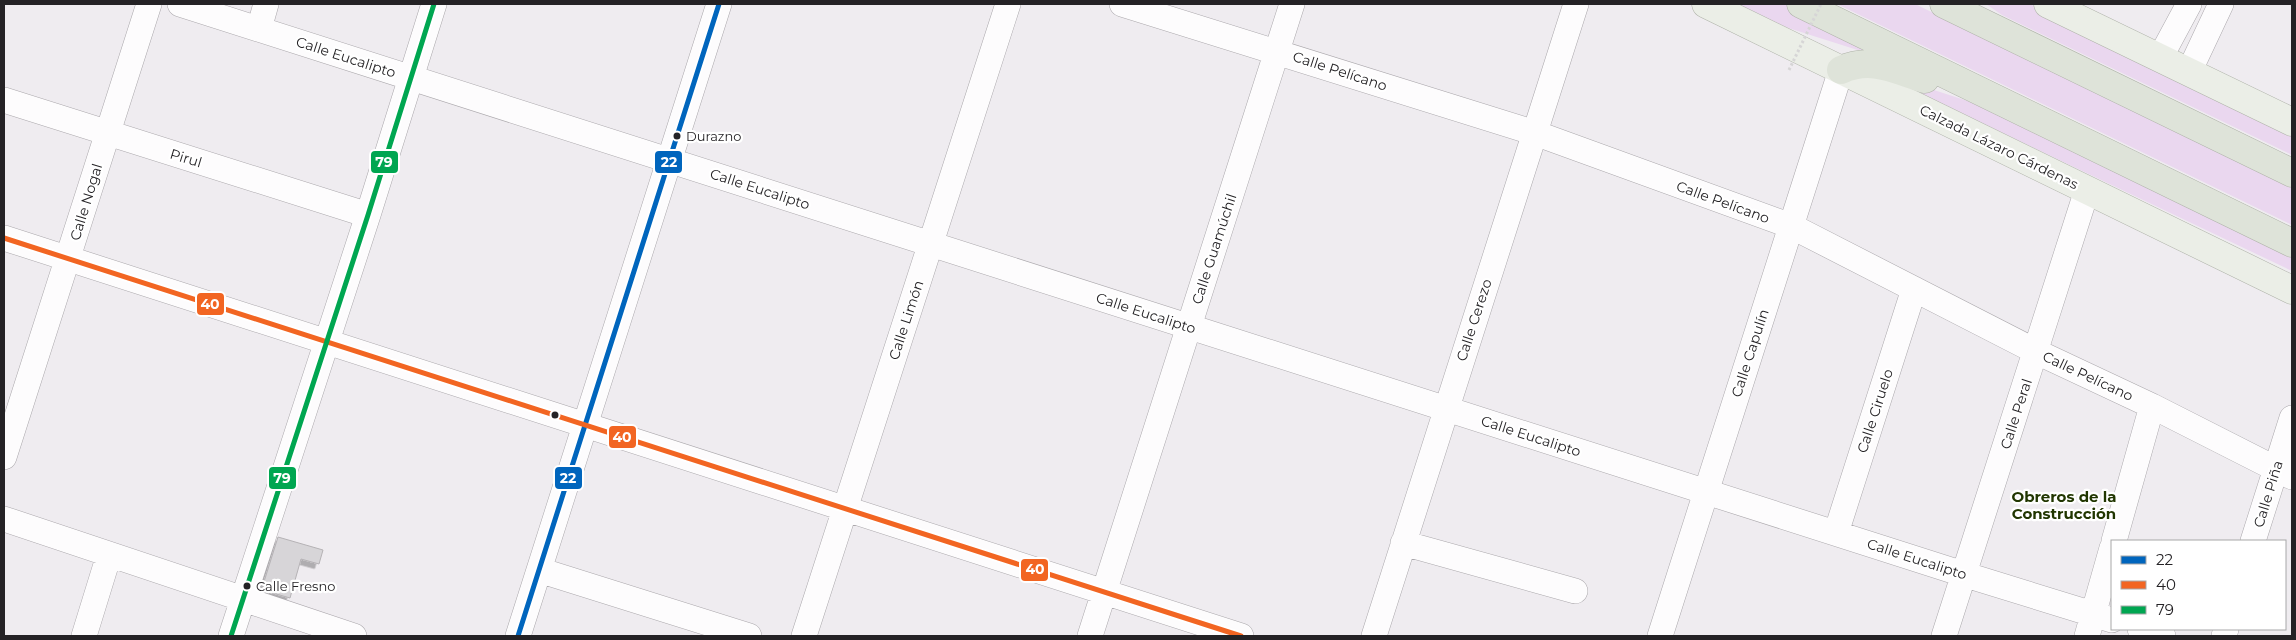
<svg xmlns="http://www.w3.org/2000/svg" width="2296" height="640" font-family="Montserrat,sans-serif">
	<defs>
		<filter id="shadow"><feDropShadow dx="-4.5" dy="4.5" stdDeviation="0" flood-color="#0004"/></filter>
	</defs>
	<rect width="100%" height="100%" fill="#efecf0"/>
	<path fill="#ead7ef" d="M1736 4H1788L1930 73 1782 26Z
		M1837 4H1915L2292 188V225Z
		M1986 4H2030L2292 131V155L2002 15Z
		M1866 68 2014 116 2292 255V271Z"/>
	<path fill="#d7d5d8" stroke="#b5b2b5" filter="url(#shadow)" d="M278 537 323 550 319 564 301 559 290 598 266 591 263 585Z"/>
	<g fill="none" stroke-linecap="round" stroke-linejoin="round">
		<g stroke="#aba8ac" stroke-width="26">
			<path id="minor" d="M180 4 1963 574 2112 620
				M1122 4 1535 133 1791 226 2037 352 2152 406 2292 477
				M259 29 266 4
				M2160 58 2189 4
				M2189 72 2221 4
				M4 100 368 215
				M4 238 1241 636
				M4 457 149 4
				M4 519 354 636
				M1836 533 1914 289
				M2114 541 2152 406
				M2253 541 2292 418
				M1403 543 1575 591
				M539 570 749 636
				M2140 629 2163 636
				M84 636 109 555
				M231 636 368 215 434 4
				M518 636 719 4
				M804 636 1008 4
				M1090 636 1292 4
				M1374 636 1576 4
				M1660 636 1841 70
				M1944 636 2087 190
				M2087 636 2112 548
				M2224 636 2226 629"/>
		</g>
		<g stroke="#aeb2a8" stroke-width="29">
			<path id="major" d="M1706 4 2292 290
				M2048 4 2292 122"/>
		</g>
		<g stroke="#aeb2a8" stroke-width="29">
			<path id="highway" d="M1801 4 2292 243
				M1944 4 2292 173
				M1841 70C1872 56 1895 70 1925 79"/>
		</g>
		<use href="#minor" stroke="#fdfcfd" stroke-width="25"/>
		<use href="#major" stroke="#ebeee7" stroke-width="28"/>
		<use href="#highway" stroke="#dee3d9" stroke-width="28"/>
		<path stroke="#d6d5d6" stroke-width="3" stroke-dasharray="2.5 2.5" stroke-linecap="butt" d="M1789 70 1821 4"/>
		<g stroke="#fff" stroke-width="9">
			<path id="bus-1" d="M518 636 719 4"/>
		</g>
		<g stroke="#fff" stroke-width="9">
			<path id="bus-2" d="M4 238 1241 636"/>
		</g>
		<g stroke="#fff" stroke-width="9">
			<path id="bus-3" d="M231 636 368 215 434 4"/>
		</g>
		<use href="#bus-1" stroke="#0065bd" stroke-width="5"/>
		<use href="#bus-2" stroke="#f26522" stroke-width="5"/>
		<use href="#bus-3" stroke="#00a651" stroke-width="5"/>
	</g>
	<g fill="#242225" stroke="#fff" stroke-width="2">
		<circle cx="677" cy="136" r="4.5"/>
		<circle cx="555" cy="415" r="4.5"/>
		<circle cx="247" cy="586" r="4.5"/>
	</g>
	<g text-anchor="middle" stroke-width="4.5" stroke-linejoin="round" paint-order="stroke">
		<g font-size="13" fill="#242225" stroke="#fff" text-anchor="start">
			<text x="686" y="141">Durazno</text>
			<text x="256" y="591">Calle Fresno</text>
		</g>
		<g font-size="14" fill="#242225" stroke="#fff">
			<text transform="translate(346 57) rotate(18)" y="5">Calle Eucalipto</text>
			<text transform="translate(1340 71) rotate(18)" y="5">Calle Pelícano</text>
			<text transform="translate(1999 147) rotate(26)" y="5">Calzada Lázaro Cárdenas</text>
			<text transform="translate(186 158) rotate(17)" y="5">Pirul</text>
			<text transform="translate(760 189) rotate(18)" y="5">Calle Eucalipto</text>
			<text transform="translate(86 202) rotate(-73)" y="5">Calle Nogal</text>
			<text transform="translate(1723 202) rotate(20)" y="5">Calle Pelícano</text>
			<text transform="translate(1214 249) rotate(-72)" y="5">Calle Guamúchil</text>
			<text transform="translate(1146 313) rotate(18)" y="5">Calle Eucalipto</text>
			<text transform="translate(906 320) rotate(-72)" y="5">Calle Limón</text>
			<text transform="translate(1474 320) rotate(-72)" y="5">Calle Cerezo</text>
			<text transform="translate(1750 353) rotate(-72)" y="5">Calle Capulín</text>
			<text transform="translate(2088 376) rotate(25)" y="5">Calle Pelícano</text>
			<text transform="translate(1875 411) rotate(-72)" y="5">Calle Ciruelo</text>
			<text transform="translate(2016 414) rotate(-72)" y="5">Calle Peral</text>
			<text transform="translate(1531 436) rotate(18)" y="5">Calle Eucalipto</text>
			<text transform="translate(2268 494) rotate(-73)" y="5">Calle Piña</text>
			<text transform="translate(1917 559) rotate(18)" y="5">Calle Eucalipto</text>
		</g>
		<g font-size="15" font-weight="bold" fill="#213601" stroke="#fff">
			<text x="2064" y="502">Obreros de la<tspan x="2064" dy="17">Construcción</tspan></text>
		</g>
	</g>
	<g stroke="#fff" stroke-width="2">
		<rect x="654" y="150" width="29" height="24" rx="5" fill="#0065bd"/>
		<rect x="370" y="150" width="29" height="24" rx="5" fill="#00a651"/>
		<rect x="196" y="292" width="29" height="24" rx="5" fill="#f26522"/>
		<rect x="608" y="425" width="29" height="24" rx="5" fill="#f26522"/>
		<rect x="554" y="466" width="29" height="24" rx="5" fill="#0065bd"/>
		<rect x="268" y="466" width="29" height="24" rx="5" fill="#00a651"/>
		<rect x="1020" y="558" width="29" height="24" rx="5" fill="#f26522"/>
	</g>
	<g font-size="14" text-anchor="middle" font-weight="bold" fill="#fff">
		<text x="669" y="167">22</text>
		<text x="384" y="167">79</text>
		<text x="210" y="309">40</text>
		<text x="622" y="442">40</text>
		<text x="568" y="483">22</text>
		<text x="282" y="483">79</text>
		<text x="1035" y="574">40</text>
	</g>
	<rect width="2296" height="640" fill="none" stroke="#242225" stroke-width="10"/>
	<rect x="2111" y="540" width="175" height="90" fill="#ffffff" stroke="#a7a7a8"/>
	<rect x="2121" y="556" width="25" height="8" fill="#0065bd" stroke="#a7a7a8"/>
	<text x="2156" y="565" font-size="15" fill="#242225">22</text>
	<rect x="2121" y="581" width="25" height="8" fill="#f26522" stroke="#a7a7a8"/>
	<text x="2156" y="590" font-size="15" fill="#242225">40</text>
	<rect x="2121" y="606" width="25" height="8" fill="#00a651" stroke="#a7a7a8"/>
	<text x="2156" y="615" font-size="15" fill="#242225">79</text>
</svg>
